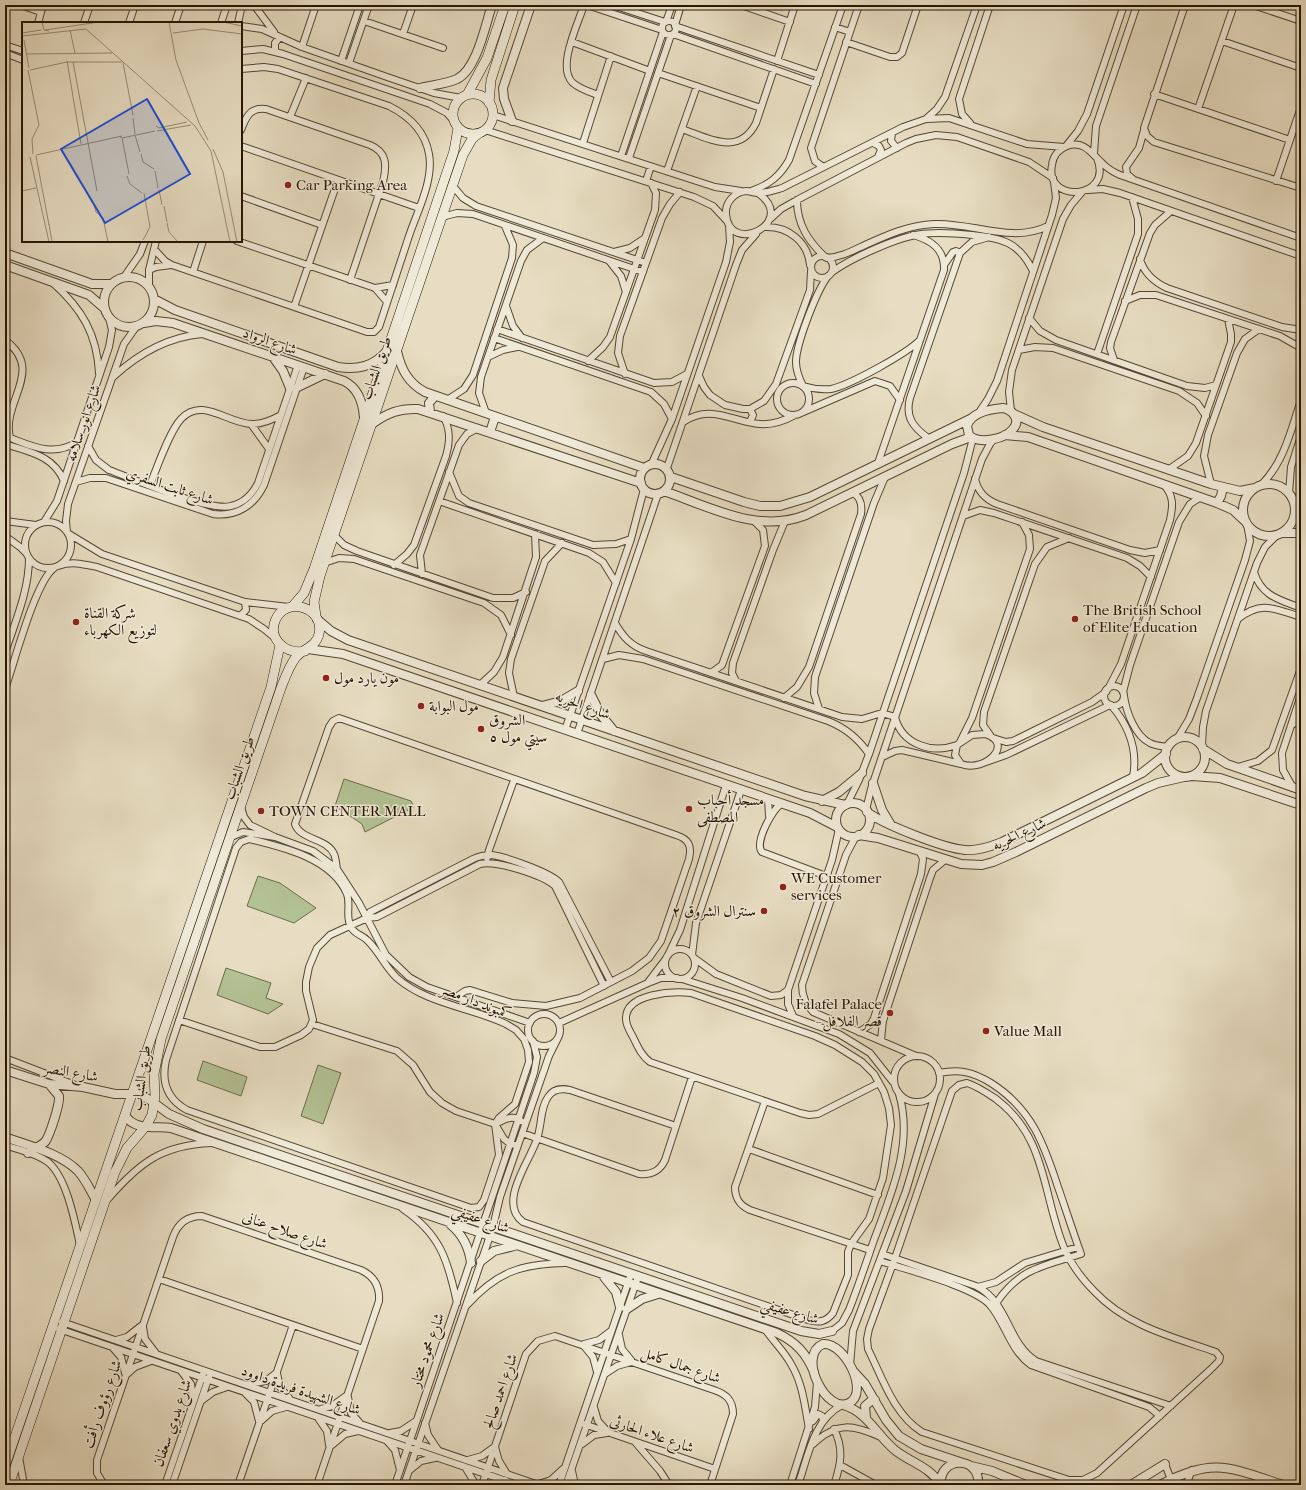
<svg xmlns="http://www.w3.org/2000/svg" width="1306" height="1490" font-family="'IM FELL French Canon',Amiri,serif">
	<rect width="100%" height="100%" fill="#e7ddc2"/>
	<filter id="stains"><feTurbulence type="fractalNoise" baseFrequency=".005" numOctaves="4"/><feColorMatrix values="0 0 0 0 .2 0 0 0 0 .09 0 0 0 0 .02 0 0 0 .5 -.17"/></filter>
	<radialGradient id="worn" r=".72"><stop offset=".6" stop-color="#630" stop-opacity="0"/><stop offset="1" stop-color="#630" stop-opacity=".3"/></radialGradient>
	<path fill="#b3c295" stroke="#6c6c4c" d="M344 779 411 801 414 807 365 832 362 824 335 806Z
		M258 876 280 883 316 908 294 923 247 906Z
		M226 968 271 983 266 998 283 1004 268 1014 217 995Z
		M203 1061 247 1077 241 1096 197 1080Z
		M318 1065 341 1073 323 1124 301 1116Z"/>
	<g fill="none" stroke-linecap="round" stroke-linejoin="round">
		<g stroke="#564732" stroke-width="8">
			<path id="minor" d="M20 5 41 12
				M254 5 274 32
				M584 5C578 24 556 68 573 83 580 89 590 92 598 95
				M587 5 662 30
				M613 5 665 22
				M741 5 790 22
				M1185 5 1144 128 1147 136 1154 142 1301 188
				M1253 5 1301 21
				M662 28a7 7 0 1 1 14 0a7 7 0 1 1-14 0Z
				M364 21 443 48
				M666 22 672 5
				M38 23 43 5
				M84 23 90 5
				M129 23 135 5
				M175 23 181 5
				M221 23 227 5
				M238 23 242 5
				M675 25 681 5
				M241 26 262 29 302 47 390 78 434 93 461 98
				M675 26 819 75
				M835 27 850 32
				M403 34 413 5
				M673 34 816 84
				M1222 41 1301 68
				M572 42 650 71
				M846 42 890 57H897L902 53 918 5
				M5 45 23 51
				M302 47 316 5
				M241 51 263 49 283 54 430 104 447 113 454 121
				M275 51V43L280 37
				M5 53 23 60
				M341 61 360 5
				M777 61 795 5
				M349 63 369 5
				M658 73 761 108
				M1154 94 1290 140
				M1198 109 1234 5
				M493 115 715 187 741 191
				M290 117 306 78
				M926 119 937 109 945 97 977 5
				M970 123 962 114 959 99 990 5
				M682 129C708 138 739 157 756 123L774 69
				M241 130C246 117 250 107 266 109L370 145C387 152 387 165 383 182L350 280
				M485 130 694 197 713 206 727 221
				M892 133 891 141 897 148
				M583 143 611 56
				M873 143 879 146 881 150 878 157
				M241 146 419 208
				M1066 146 1078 131 1087 114 1124 5
				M1094 153 1096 126 1137 5
				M621 156 663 32
				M629 158 671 35
				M1097 158C1114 200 1044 204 1052 165 1053 156 1059 149 1067 146 1084 140 1091 153 1102 163 1107 168 1113 172 1120 175L1301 238
				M823 167 815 161 811 148 859 5
				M667 171 697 86
				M1133 179 1127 174 1126 167 1139 148 1144 130
				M646 181 651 166
				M1276 181 1301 107
				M453 186 463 198 476 206 646 263
				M1088 190 1103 189 1120 193 1301 256
				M751 191C769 185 780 176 789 160L843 5
				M758 193C799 222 729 257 726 214 725 203 734 192 746 191 750 191 754 193 758 193 766 193 775 190 782 188L903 127 926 119 949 118 1027 144 1064 147
				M241 196 322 225
				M797 200C797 224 808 241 825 257
				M442 217 457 213 473 214 643 272
				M769 220 781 209 797 200 906 143 916 139 936 135 957 137 1029 162 1053 178
				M765 227C788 226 808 242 810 265
				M237 241 375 288 387 302
				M154 249 165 261 172 265 367 332H374L379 327C389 297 399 266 409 236 417 212 434 180 429 154 425 131 409 116 389 106L278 69 264 67 241 69
				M614 252 630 248 645 238
				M811 267a11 11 0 1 1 22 0a11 11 0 1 1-22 0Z
				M827 258C841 257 852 251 865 245 887 235 909 225 934 224 972 222 1012 244 1048 226
				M1140 259C1144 273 1154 282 1167 288L1282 327 1301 330
				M610 262 621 276 626 292
				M944 265 953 252 956 251 960 253
				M149 270 156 267 171 265
				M193 272 203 241
				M831 273C842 264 855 258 868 252 910 233 925 230 972 235 1002 238 1019 242 1033 271
				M124 277 140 254 145 241
				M53 283C82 309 97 334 99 373
				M149 286V270L156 241
				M375 288 393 285
				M1125 301 1140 295H1156L1280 336 1301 348
				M506 306 513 326 522 338
				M294 307 338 180
				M1029 318 1040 331 1056 340 1187 386 1205 388 1216 385
				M497 329 654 383 672 382 687 374
				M494 338 651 392 664 404 672 419
				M5 340C46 371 1 401 10 438
				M1019 350 1035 347 1053 348 1179 391 1197 403 1206 416
				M1097 354 1138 234V219L1132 197
				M488 357 503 350 517 347
				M1114 360 1110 348 1111 342 1150 233 1155 225 1171 211
				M588 361 603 347 610 337 655 210 656 193 651 183
				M625 374 618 353 620 336 662 218 670 204 680 192
				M699 376 704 387 710 395 725 405 743 409H750L764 401 776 384 810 290 811 271
				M113 377C138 354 167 337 202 334
				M777 399a16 16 0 1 1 32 0a16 16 0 1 1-32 0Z
				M803 386C813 389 821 390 831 389 850 385 906 354 920 340
				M803 386C799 378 796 371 796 362 796 344 817 290 828 276
				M447 400 464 389 473 375 512 258 513 245 505 226
				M1011 411 1009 392 1012 370 1063 219 1071 205 1082 192
				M486 413 479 393 481 377 521 261 527 250 543 238
				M801 413 875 381 890 386 900 400
				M978 414 988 399 997 381 1052 215 1056 198 1054 182
				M683 422C711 403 732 422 760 424 773 425 784 421 795 415
				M750 422 753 415 750 409
				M251 424 269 449
				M5 436C30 445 52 458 77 442
				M928 438C913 427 905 417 910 398L960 253 972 242 989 237
				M5 444C29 452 53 455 64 481
				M88 446 96 460 109 470C134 479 209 512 231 506 244 503 252 495 258 483L298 365
				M652 463 672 419 726 262 730 242 729 225
				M878 463 944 270C945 249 931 240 913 235
				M667 468 736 265 742 250 756 234
				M1168 470 1188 456 1196 443 1231 342V334L1228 319
				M449 472 459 496 469 503 593 545 616 544 631 539
				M975 479C978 492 985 499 997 504L1130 550 1145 553 1160 550
				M76 482 90 478H106L213 514C236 517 254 506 264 485L304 367
				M1211 484 1204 456 1208 435 1237 353 1245 339 1259 329
				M1262 484C1284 462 1291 430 1301 400
				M150 485C157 468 169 432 181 419 202 396 228 424 252 424 262 424 272 420 281 415
				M1289 493 1291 467 1301 436
				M439 501 589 553 603 562 616 583
				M963 516 980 510 994 513 1127 558 1140 566 1151 577
				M5 521 36 525
				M25 545a23 23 0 1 1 46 0a23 23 0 1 1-46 0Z
				M44 522 57 501 109 347 112 330 109 318
				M67 532 66 521 68 504 124 344 136 327
				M69 534 102 554 245 602 289 607
				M334 535 344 545 357 551 493 598H513L526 592
				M5 536 20 547 27 554
				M324 563 339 558 354 559 484 603 501 615 511 635
				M394 565 407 554 414 545 446 456C450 442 451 429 443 416
				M58 566C72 561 83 564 97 567L249 619 264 629 275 638
				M1254 572C1261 596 1280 600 1301 608
				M422 574 420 555 459 445 467 434 478 428
				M240 616 246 610 245 602
				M1238 619C1261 600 1275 609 1301 617
				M615 623C623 637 631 646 646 651L842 717 862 719 882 713 895 717C902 745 932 754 957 745
				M5 653C15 622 29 591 29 558
				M603 659 619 655 643 659 828 721C846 728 858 738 869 754
				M711 673 722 665 765 546 763 530 754 521
				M736 681 732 673 733 663 773 550 785 521
				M480 685 494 672 503 657 536 557 535 534
				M1104 696a10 10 0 1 1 20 0a10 10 0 1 1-20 0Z
				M5 689C14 664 35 582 54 568
				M1108 689 1121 664 1170 520C1173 506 1174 496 1164 485
				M1123 692 1130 665 1179 522 1190 504 1201 497
				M1124 696C1126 711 1135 736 1150 743 1155 746 1162 746 1169 747
				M514 697 509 673 511 659 545 561 562 543
				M784 698 797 687 809 667 861 514C862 506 861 497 853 493
				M1111 705C1129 726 1138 750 1133 777
				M819 709 814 693 815 677 874 503 885 477
				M1292 725 1301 718
				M565 730 631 539 644 489
				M577 734 658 494
				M985 734C1015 743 986 773 961 764L955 755 957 745 972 735Z
				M990 735 983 725 984 712 1035 564 1047 547 1069 538
				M993 738 1006 742 1013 741 1092 702 1106 692
				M1177 739 1189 719 1197 698 1245 560 1250 541 1247 524
				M960 742 972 718 1030 549 1029 535 1022 522
				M1202 746 1203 727 1206 711 1257 563 1265 547 1277 535
				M882 757 895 751 902 750 961 764
				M986 762 1006 755 1110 705
				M1238 767 1258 761 1272 750 1301 668
				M1292 786 1283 770 1282 753 1301 695
				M768 799 769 816
				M781 804C772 810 754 843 762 852L826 876
				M847 804 859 780 869 754 964 473 973 438
				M241 807 244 817 250 825 275 837 313 851 337 869 359 903 386 955 409 977 427 987 530 1023
				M866 810 871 789 982 459 990 444 995 438
				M856 836 846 855 802 985C802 996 805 1004 813 1012L916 1056
				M231 837 243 832 275 837
				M249 839C282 847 332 858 347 894 351 905 345 917 351 927 354 934 362 935 367 940 379 951 385 967 397 978 427 1004 470 1007 506 1024L516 1030 524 1039 528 1050 529 1062 515 1104 499 1118 495 1124 499 1155 484 1200 479 1207 471 1208 187 1110C167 1099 161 1082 166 1060L236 848 241 842Z
				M487 858 489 850 514 780
				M337 869C336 864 336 858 334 854 327 838 300 840 295 824L329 727 333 721 339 718 676 835C689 839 692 846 689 859L661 941 649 958 632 971 580 998 546 1006 512 1003 470 990 465 991 456 997
				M367 918 377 917 480 864C496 860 543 875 555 886L604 986
				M665 964a15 15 0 1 1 30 0a15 15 0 1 1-30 0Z
				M669 953 680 930 726 785
				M692 955 696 923 741 790
				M694 958 716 974 771 996 781 995 788 990 832 860 839 829
				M682 979 742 998 839 1034 870 1053 893 1082
				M649 981 665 960
				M788 990V1004L793 1016
				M528 1030a16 16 0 1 1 32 0a16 16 0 1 1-32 0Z
				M179 1020 260 1047H275L301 1035 309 1029 313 1020 306 991V982L309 967 317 948 330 935 367 918 370 912 473 859C479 856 485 855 492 855 506 857 549 872 559 882L611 982
				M559 1023 648 983 661 978H677
				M312 1024 397 1051 413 1065 430 1092 442 1103 456 1111 495 1124 504 1139 509 1143 515 1145
				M859 1032 871 1024 874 1018 921 874 923 859 920 852
				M881 1040 883 1021 930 878 933 870 945 860
				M894 1079a23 23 0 1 1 46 0a23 23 0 1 1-46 0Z
				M5 1058 75 1085
				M939 1073C960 1069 973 1072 991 1083 1032 1109 1044 1144 1058 1187 1066 1210 1073 1232 1081 1254 1044 1266 1020 1268 997 1302
				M967 1083C977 1086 987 1093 996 1099 1048 1138 1042 1196 1065 1250 1072 1266 1083 1280 1095 1292 1127 1326 1173 1337 1216 1352L1220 1357 1219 1361 1210 1370 1097 1473 1083 1480H1069L922 1432C894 1415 882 1377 868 1349L867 1339 869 1329 895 1258 952 1091 959 1085Z
				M765 1101 735 1187C735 1198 739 1205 750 1210L870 1250
				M495 1124C504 1120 513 1114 521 1121
				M676 1126 570 1090C561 1088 553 1089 548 1097 540 1108 542 1125 537 1139 530 1161 497 1203 523 1222L808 1320C819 1323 826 1322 833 1313L848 1275V1252L851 1244 869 1219 883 1178 891 1125 889 1108 884 1092 874 1074 862 1062 835 1045 815 1036 691 993C674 991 625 993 626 1019 626 1026 630 1031 633 1037 638 1047 641 1055 650 1062L800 1113 809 1115 818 1114 879 1083
				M522 1133 639 1174C652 1175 660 1171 665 1160L692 1077
				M5 1145C19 1150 36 1153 48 1162 67 1178 75 1222 80 1245
				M749 1149 878 1195
				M108 1199C139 1163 162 1145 211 1143
				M403 1209C440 1234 448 1260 457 1303
				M882 1254 976 1286C1009 1302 1007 1343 1036 1361L1171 1406
				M880 1261C904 1269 975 1287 990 1305 1006 1324 1010 1350 1031 1365L1149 1407 1160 1416
				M159 1279 363 1349
				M978 1287 996 1282 1025 1263 1078 1247
				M466 1306C497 1272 520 1264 565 1263
				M62 1322 539 1485
				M143 1327 145 1339 155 1352
				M59 1329 518 1485
				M765 1329C773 1341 784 1351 791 1364 803 1384 805 1407 809 1429
				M832 1331 842 1323 849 1310C858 1287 866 1263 874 1240 891 1194 914 1144 899 1094
				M619 1335 622 1349 631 1360
				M116 1340 127 1337 141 1326
				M584 1344 599 1340 611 1331
				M584 1346 593 1357 597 1372
				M113 1348 121 1357 125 1373
				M850 1365 853 1331 906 1191 935 1094
				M181 1371 191 1384 193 1399
				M277 1373 280 1387 289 1398
				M605 1374 617 1366 631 1362
				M126 1375 135 1367 151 1361
				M250 1384 266 1381 276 1373
				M246 1394 254 1402 259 1421
				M348 1397 351 1413 359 1422
				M201 1401 213 1392 227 1387
				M594 1407 598 1421 608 1432
				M321 1409 332 1406 346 1396
				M318 1418 327 1431 329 1445
				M262 1420 272 1411 286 1407
				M813 1421 818 1414 822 1416 823 1421
				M425 1423 428 1435 438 1450
				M584 1424 715 1469
				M390 1433 401 1431 416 1421
				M387 1441 395 1450 400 1470
				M635 1442 660 1471 669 1485
				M582 1444 594 1435 607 1433
				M813 1444C838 1421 853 1425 881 1437
				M332 1445 345 1434 358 1431
				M495 1447 499 1461 507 1474
				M19 1457 24 1485
				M468 1460 482 1456 493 1448
				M1165 1464 1173 1485
				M840 1465 876 1485
				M465 1467 476 1485
				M410 1470 421 1461 435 1458
				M572 1471 575 1485
				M538 1484 551 1480 563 1469
				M104 1485 97 1473V1460L173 1237C178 1223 188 1216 202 1216L361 1270C374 1276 380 1286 379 1301L317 1485
				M165 1485 203 1374
				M172 1485 209 1377
				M238 1485 293 1325
				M395 1485 534 1073 537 1057 533 1041
				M404 1485 493 1227 500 1197 549 1056 558 1038
				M482 1485 526 1354 538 1341 555 1336 714 1390C726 1394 733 1400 733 1414L710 1485
				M493 1485 505 1480
				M559 1485 631 1274
				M566 1485 638 1277
				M790 1485 815 1407 817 1382
				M798 1485C808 1457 813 1420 842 1405
				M834 1485C841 1464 844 1449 834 1429
				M1186 1485 1192 1470
				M1252 1485 1266 1479"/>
		</g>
		<g stroke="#564732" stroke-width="10">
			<path id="tertiary" d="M420 88C432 85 446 84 457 79 477 69 485 26 492 5
				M512 121 504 99 503 88 531 5
				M5 253 92 284H111
				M5 265 89 295 104 308
				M104 302a25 25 0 1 1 50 0a25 25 0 1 1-50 0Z
				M154 299 175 310 338 367C357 370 373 367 387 351
				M144 323 156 321 173 323 344 381C358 388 363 402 364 418
				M397 351C401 369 408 383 425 392L644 468
				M273 357 283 371 290 388
				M298 387 325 374
				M1003 408C1013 410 1021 420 1013 429 1005 439 979 445 969 435L967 426C971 412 991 409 1003 408Z
				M430 412 429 403 435 396
				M1014 414 1043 427 1211 484 1240 491 1255 488
				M372 424C387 413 400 408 418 409L641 483
				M490 432 495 417
				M1005 435 1028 437 1217 503 1233 510 1246 522
				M640 479a15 15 0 1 1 30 0a15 15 0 1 1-30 0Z
				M671 477 744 502 760 506H780L810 497 972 418
				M1243 510a26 26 0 1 1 52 0a26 26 0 1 1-52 0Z
				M664 491C710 507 758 534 806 515L952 444 971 437
				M1217 503 1221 496 1223 487
				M1282 533H1301
				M317 619 331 631 348 640 805 796 845 805
				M308 649 343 654 810 813 837 827
				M591 695 601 715 614 731
				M542 706 561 701 578 691
				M1165 757a20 20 0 1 1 40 0a20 20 0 1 1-40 0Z
				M1203 749 1227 764 1301 790
				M1192 776 1220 778 1301 805
				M873 783 882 810 891 825
				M822 801 839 792 862 773
				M836 820a17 17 0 1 1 34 0a17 17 0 1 1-34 0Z
				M867 812C885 825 943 848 965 850 978 851 990 847 1002 842L1142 773 1166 754
				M859 835 878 838 961 864 982 865 993 862 1016 852 1146 788 1158 783 1184 777
				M5 1070 49 1084 83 1087 115 1094H139L150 1100 169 1114 203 1129 801 1331 819 1334 832 1331
				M125 1115C134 1131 156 1126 171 1128L777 1333C796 1342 806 1353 814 1372
				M5 1137C29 1146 60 1153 78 1171 86 1180 90 1190 96 1200
				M28 1153C34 1149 40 1146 45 1142 50 1135 60 1104 59 1096L49 1084
				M451 1225C463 1235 469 1247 471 1263
				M481 1261 494 1251 514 1246
				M604 1277 616 1292 620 1307
				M627 1309 642 1299 658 1294
				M823 1344C845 1342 870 1393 849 1403 827 1415 796 1356 823 1344Z
				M854 1372 865 1384 886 1420 899 1436 921 1449 963 1463
				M843 1405C868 1412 877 1436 896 1451 912 1463 930 1467 941 1485
				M866 1418 865 1406 871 1401 875 1400
				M971 1466 992 1471 1026 1485
				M941 1485C938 1456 981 1455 978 1485
				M1131 1485 1165 1464
				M1160 1485C1213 1457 1229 1467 1283 1485"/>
		</g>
		<g stroke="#261502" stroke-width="10">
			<path id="secondary" d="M453 114a20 20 0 1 1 40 0a20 20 0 1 1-40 0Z
				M467 95 487 58 505 5
				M489 103 491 80 515 5
				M292 607 304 593 314 569 454 151 458 128
				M316 616 314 602 320 576 463 155 472 139 478 134
				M5 1466 271 687 280 645
				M9 1485 115 1172 127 1148 146 1126 152 1115 155 1096 154 1074 161 1039 281 688C285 678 289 666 296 657 304 648 316 647 319 634 325 607 285 595 275 621 268 640 287 655 305 651"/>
		</g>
		<use href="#minor" stroke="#efe9d7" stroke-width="6"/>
		<use href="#tertiary" stroke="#efe9d7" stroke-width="8"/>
		<use href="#secondary" stroke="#efe9d7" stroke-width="9"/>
	</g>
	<g fill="#8f2418" stroke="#efe9d7" stroke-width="1.5">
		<circle cx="288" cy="185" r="4"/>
		<circle cx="1075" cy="619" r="4"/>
		<circle cx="76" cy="622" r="4"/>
		<circle cx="326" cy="678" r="4"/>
		<circle cx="421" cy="706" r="4"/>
		<circle cx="481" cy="729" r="4"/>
		<circle cx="689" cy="809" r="4"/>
		<circle cx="261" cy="811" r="4"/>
		<circle cx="783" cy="887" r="4"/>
		<circle cx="764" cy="911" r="4"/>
		<circle cx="890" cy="1013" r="4"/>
		<circle cx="986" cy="1031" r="4"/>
	</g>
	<g text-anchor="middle" stroke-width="3" stroke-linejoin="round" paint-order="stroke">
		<g font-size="15" fill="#261502" stroke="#efe9d7" text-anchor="start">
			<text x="296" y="190">Car Parking Area</text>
			<text x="1083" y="615">The British School<tspan x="1083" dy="17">of Elite Education</tspan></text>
			<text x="84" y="618">شركة القناة<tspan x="84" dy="17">لتوزيع الكهرباء</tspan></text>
			<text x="334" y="683">مون يارد مول</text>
			<text x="429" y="711">مول البوابة</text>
			<text x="489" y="725">الشروق<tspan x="489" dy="17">سيتي مول ٥</tspan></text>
			<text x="697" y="805">مسجد أحباب<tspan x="697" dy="17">المصطفى</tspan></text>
			<text x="269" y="816">TOWN CENTER MALL</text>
			<text x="791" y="883">WE Customer<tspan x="791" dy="17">services</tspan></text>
			<text x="756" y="916" text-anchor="end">سنترال الشروق ٢</text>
			<text x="882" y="1009" text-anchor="end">Falafel Palace<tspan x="882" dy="17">- قصر الفلافل</tspan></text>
			<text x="994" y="1036">Value Mall</text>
		</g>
		<g font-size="15" fill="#261502" stroke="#efe9d7">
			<text transform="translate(270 341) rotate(19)" y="5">شارع الرواد</text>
			<text transform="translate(376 368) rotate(-71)" y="5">طريق الشباب</text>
			<text transform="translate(83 423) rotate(-71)" y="5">شارع انور سلامه</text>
			<text transform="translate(170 486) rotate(18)" y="5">شارع ثابت السفري</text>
			<text transform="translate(583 705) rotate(20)" y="5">شارع الحريه</text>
			<text transform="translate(239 768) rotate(-71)" y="5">طريق الشباب</text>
			<text transform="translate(1019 834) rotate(-25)" y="5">شارع الحريه</text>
			<text transform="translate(476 1001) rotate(21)" y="5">كمبوند دار مصر</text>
			<text transform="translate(71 1072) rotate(10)" y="5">شارع النصر</text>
			<text transform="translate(141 1078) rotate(-82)" y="5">طريق الشباب</text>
			<text transform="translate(481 1219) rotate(19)" y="5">شارع عفيفي</text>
			<text transform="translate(285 1230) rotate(19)" y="5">شارع صلاح عنانى</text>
			<text transform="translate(790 1311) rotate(16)" y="5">شارع عفيفي</text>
			<text transform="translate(427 1350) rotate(-71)" y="5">شارع محمود مختار</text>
			<text transform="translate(681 1365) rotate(19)" y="5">شارع جمال كامل</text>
			<text transform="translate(301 1390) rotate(19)" y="5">شارع الشهيدة فريدة داوود</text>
			<text transform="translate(500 1391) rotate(-71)" y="5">شارع احمد صالح</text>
			<text transform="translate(102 1404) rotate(-71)" y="5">شارع رؤوف رأفت</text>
			<text transform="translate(172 1423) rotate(-71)" y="5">شارع بدوي سعفان</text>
			<text transform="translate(652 1434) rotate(19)" y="5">شارع علاء الحارثى</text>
		</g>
	</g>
	<g transform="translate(22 22)">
		<rect width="220" height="220" fill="#e7ddc2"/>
		<path fill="none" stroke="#9a8d75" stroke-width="1" d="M20 0 22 8 27 9M147 0 154 38 177 101 186 118M201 0 220 4M23 8 77 0M48 8 53 31M0 11 19 8M151 11 181 7 220 12M0 14 64 7 173 104 189 129 208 220M2 18 7 46M4 32 90 31M45 39 59 122M51 40 75 169M101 41 111 93M6 48 17 103M8 48 45 40H100M111 96 113 112M134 104 137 106 165 100M135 109 169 103M113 113 118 130M100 116 107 152M100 116 133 109M191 127 201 150 215 220M11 132 10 117 17 103M119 132 121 140 132 147M14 133 100 114 98 116M14 134 27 203M8 135 27 220M133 149 136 166M105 154 108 162 120 171M137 168 140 183M0 169 14 166M72 183 74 190 81 196 86 220M142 184 145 200M145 201 147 210 156 220M27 202 30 220M121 218 128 205 122 171"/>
		<path fill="#1d4ed8" fill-opacity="0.15" stroke="#1d4ed8" stroke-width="2" d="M125 77 168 152 83 201 39 127Z"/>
		<rect width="220" height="220" fill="none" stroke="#261502" stroke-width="2"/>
	</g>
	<rect width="1306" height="1490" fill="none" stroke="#e7ddc2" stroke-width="20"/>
	<rect x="6" y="6" width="1294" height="1478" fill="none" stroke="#261502" stroke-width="2"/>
	<rect x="10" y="10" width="1286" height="1470" fill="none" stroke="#261502"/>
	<rect width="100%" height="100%" filter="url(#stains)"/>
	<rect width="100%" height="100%" fill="url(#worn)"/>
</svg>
